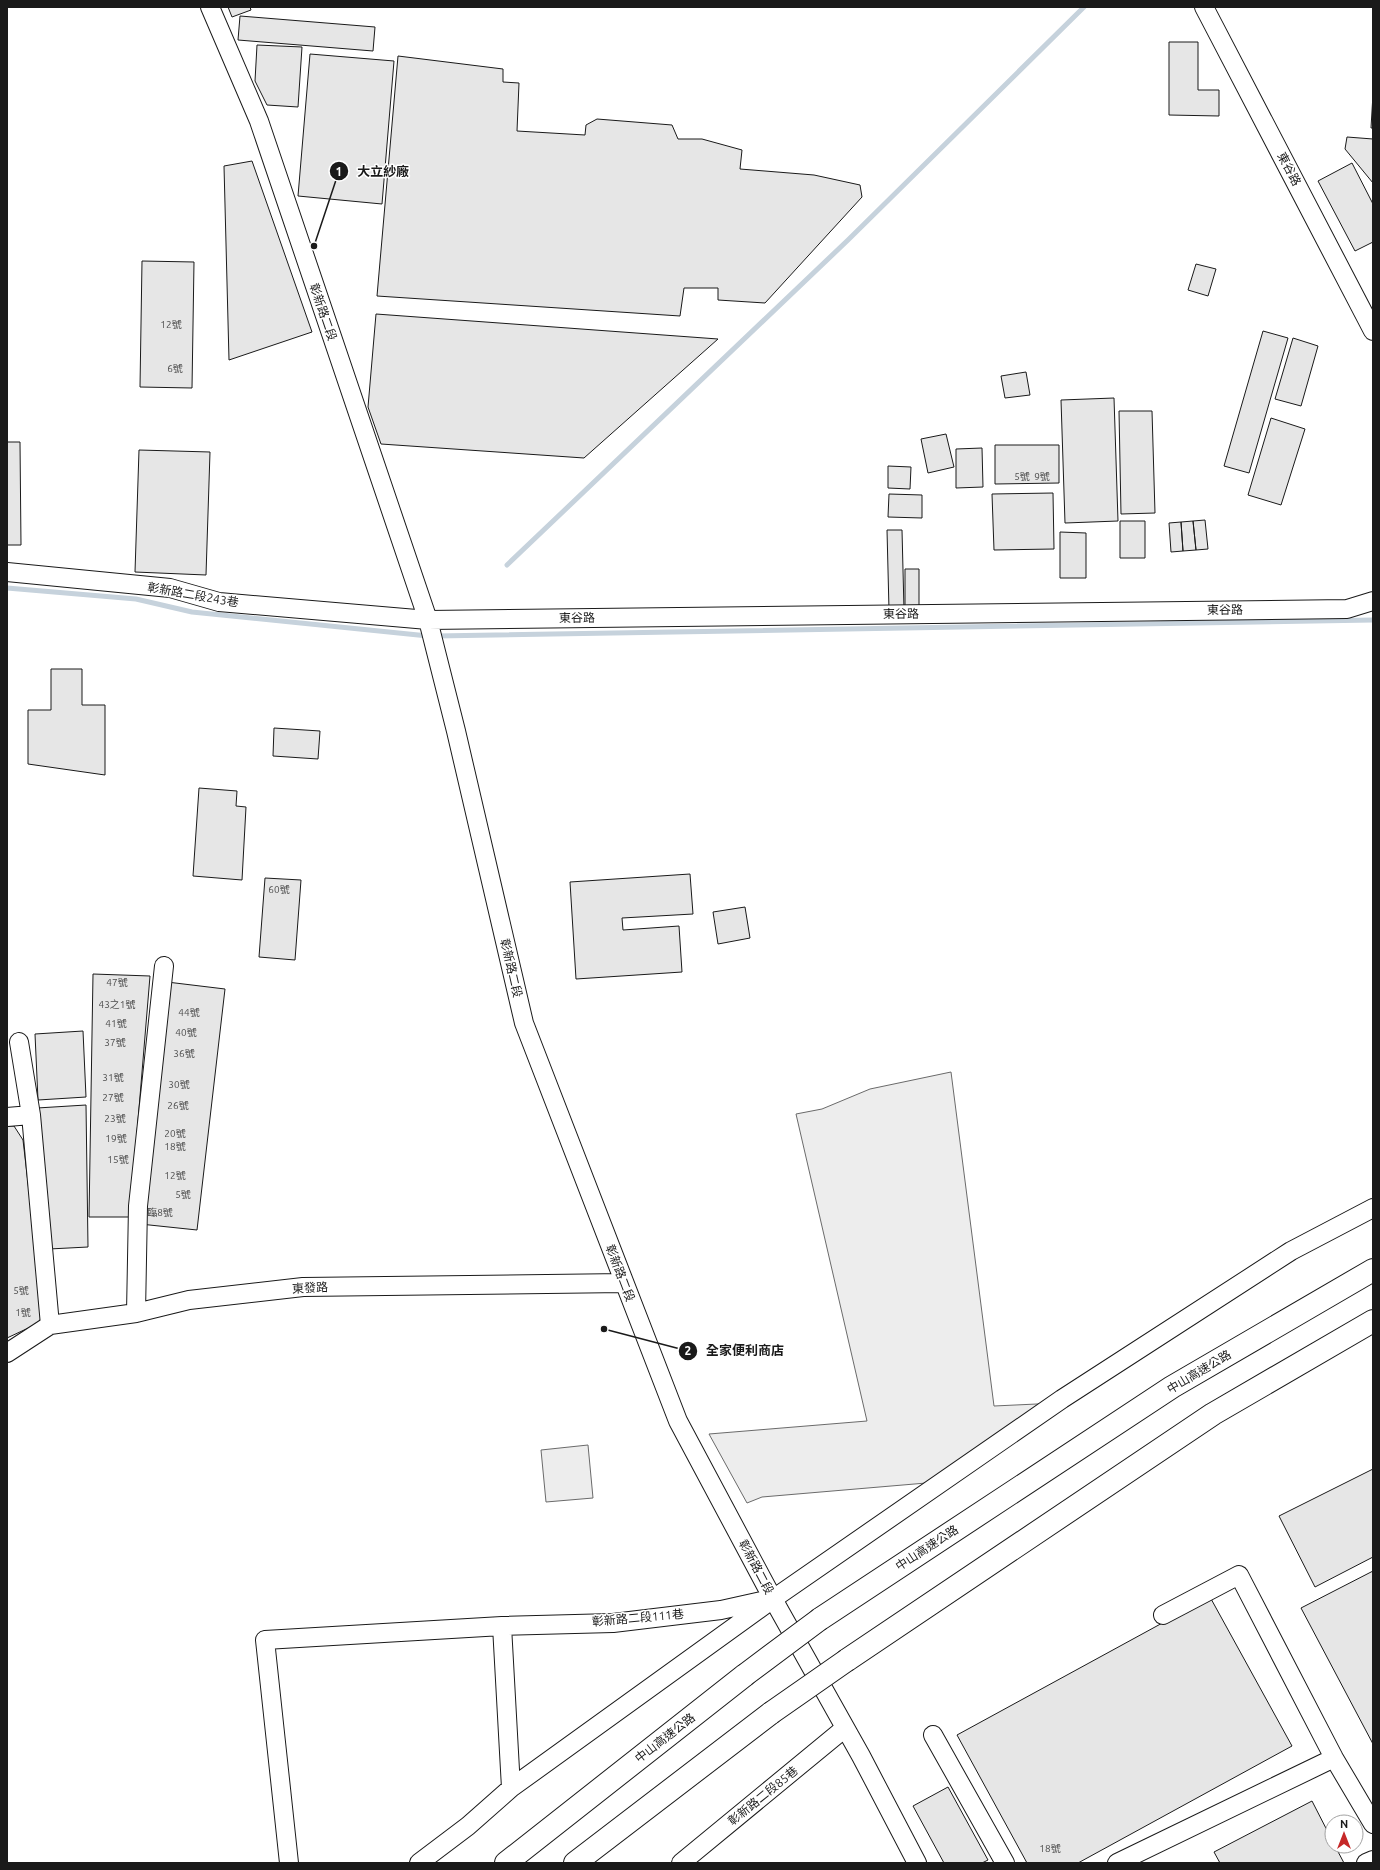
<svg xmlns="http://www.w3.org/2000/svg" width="1380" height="1870" font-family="Ubuntu,'Noto Sans TC',sans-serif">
	<rect width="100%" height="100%" fill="#fff"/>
	<path fill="#ededed" stroke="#6a6a6a" d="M951 1072 994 1406 1058 1403 938 1482 762 1497 747 1503 709 1434 867 1421 796 1114 822 1109 870 1089Z
		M588 1445 593 1498 546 1502 541 1450Z"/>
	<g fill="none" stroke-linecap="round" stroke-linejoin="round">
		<path stroke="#c6d2dc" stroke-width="5" d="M507 565 848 240 1084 7
			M7 588 136 599 192 612 428 636
			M436 636 1373 620"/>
	</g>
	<path fill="#e6e6e6" stroke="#1a1a1a" d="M228 7H250L251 10 232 17Z
		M240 16 375 27 373 51 238 40Z
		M1169 42H1198V90H1219V116L1169 115Z
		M257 45 302 47 298 107 267 105 255 81Z
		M310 54 394 61 382 204 298 196Z
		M398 56 503 69V82L519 83 517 131 585 135 586 125 597 119 672 125 678 139H702L742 150 740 169 814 175 860 185 862 197 765 303 718 300V288H684L680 316 377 296Z
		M1373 94V128H1371Z
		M1347 137 1373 139V183L1345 149Z
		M252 161 312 332 229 360 224 166Z
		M1352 163 1373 204V242L1355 251 1318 181Z
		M142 261 194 262 192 388 140 387Z
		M1196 264 1216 269 1208 296 1188 290Z
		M376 314 718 339 584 458 381 444 368 407Z
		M1263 331 1288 338 1249 473 1224 466Z
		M1293 338 1318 346 1301 406 1275 399Z
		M1026 372 1030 395 1005 398 1001 376Z
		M1114 398 1118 521 1065 523 1061 400Z
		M1119 411H1152L1155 513 1121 514Z
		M1271 418 1305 429 1281 505 1248 495Z
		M946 434 954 467 928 473 921 439Z
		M7 442H20L21 545H7Z
		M995 445H1059V483L995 484Z
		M982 448 983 487 956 488V449Z
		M139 450 210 452 206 575 135 572Z
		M888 466 911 467 910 489 888 488Z
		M1053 493 1054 549 994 550 992 494Z
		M889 494 922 495V518L888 517Z
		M1205 520 1208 549 1196 550 1193 521Z
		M1120 521H1145V558H1120Z
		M1193 521 1196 550 1183 551 1181 522Z
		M1181 522 1183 551 1171 552 1169 523Z
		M887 530H902L904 610H889Z
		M1060 532 1086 533V578H1060Z
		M905 569H919V609H905Z
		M51 669H82V705H105V775L28 764V710H51Z
		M274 728 320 731 318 759 273 756Z
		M199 788 237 791 236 806 246 807 242 880 193 876Z
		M690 874 693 914 622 918 623 930 679 926 682 972 576 979 570 882Z
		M265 878 301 880 295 960 259 957Z
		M745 907 750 938 718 944 713 912Z
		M93 974 150 976 130 1217H89Z
		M167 982 225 989 197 1230 140 1224Z
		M83 1031 86 1097 38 1100 35 1034Z
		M86 1105 88 1247 49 1249 37 1108Z
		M7 1126H14L23 1140 43 1311 39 1323 7 1338Z
		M1373 1469V1557L1315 1587 1279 1516Z
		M1373 1571V1744L1301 1608Z
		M1210 1597 1292 1746 1078 1863H1027L957 1735Z
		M948 1787 988 1860 982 1863H944L913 1806Z
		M1312 1801 1332 1840V1846H1335L1344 1863H1220L1214 1852Z"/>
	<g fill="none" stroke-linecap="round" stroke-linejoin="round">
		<g stroke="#1a1a1a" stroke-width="20">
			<path id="minor" d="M210 7 259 121 428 620 456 731 524 1023 678 1421 773 1599 861 1756 917 1863
				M1204 7 1373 331
				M7 572 170 588 219 602 428 620 1347 609 1373 601
				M19 1042 31 1115 50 1325
				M7 1117 31 1115
				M136 1313 138 1206 164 966
				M7 1353 50 1325 136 1313 189 1300 303 1287 624 1283
				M1163 1615 1239 1575 1334 1758 1373 1824
				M502 1626 511 1788
				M933 1735 1005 1863
				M289 1863 265 1640 502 1626 613 1623 721 1610 766 1600
				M419 1863 468 1826 511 1788 773 1599 1062 1399 1291 1251 1373 1208
				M681 1863 845 1728
				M1117 1863 1334 1758
				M1366 1863 1373 1860"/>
		</g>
		<g stroke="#1a1a1a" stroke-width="24">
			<path id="highway" d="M820 1619 1172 1387 1373 1270
				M847 1660 1213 1414 1373 1321
				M506 1863 745 1675
				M575 1863 771 1713"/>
		</g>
		<use href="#minor" stroke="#fff" stroke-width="18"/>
		<use href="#highway" stroke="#fff" stroke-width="22"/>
		<g stroke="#1a1a1a" stroke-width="24" stroke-linecap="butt">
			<path id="highway-bridge" d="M745 1675 820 1619
				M771 1713 847 1660"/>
		</g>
		<use href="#highway-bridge" stroke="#fff" stroke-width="22"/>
	</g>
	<g text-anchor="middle" stroke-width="3" stroke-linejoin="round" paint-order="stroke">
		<g font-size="10" fill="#4d4d4d">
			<text x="171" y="328">12號</text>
			<text x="175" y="372">6號</text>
			<text x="1022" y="480">5號</text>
			<text x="1042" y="480">9號</text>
			<text x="279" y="893">60號</text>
			<text x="117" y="986">47號</text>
			<text x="117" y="1008">43之1號</text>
			<text x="189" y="1016">44號</text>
			<text x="116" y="1027">41號</text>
			<text x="186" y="1036">40號</text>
			<text x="115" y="1046">37號</text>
			<text x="184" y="1057">36號</text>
			<text x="113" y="1081">31號</text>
			<text x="179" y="1088">30號</text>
			<text x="113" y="1101">27號</text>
			<text x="178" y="1109">26號</text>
			<text x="115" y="1122">23號</text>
			<text x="175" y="1137">20號</text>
			<text x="116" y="1142">19號</text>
			<text x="175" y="1150">18號</text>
			<text x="118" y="1163">15號</text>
			<text x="175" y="1179">12號</text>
			<text x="183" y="1198">5號</text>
			<text x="160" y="1216">臨8號</text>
			<text x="21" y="1294">5號</text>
			<text x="23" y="1316">1號</text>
			<text x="1050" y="1852">18號</text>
		</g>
		<g font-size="12" fill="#1a1a1a" stroke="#fff">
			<text transform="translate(1289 169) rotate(62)" y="4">東谷路</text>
			<text transform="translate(323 312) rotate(71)" y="4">彰新路二段</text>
			<text transform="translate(193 595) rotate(10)" y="4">彰新路二段243巷</text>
			<text transform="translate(1225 610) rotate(-1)" y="4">東谷路</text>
			<text transform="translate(901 614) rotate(-1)" y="4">東谷路</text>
			<text transform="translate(577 618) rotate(-1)" y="4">東谷路</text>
			<text transform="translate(511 968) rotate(77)" y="4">彰新路二段</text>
			<text transform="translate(620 1273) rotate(69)" y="4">彰新路二段</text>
			<text transform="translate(310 1288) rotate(-3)" y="4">東發路</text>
			<text transform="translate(1199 1372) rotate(-31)" y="4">中山高速公路</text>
			<text transform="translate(927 1548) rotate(-33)" y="4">中山高速公路</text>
			<text transform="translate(756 1567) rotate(62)" y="4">彰新路二段</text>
			<text transform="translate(638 1618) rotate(-5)" y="4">彰新路二段111巷</text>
			<text transform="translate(665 1738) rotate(-38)" y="4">中山高速公路</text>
			<text transform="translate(763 1796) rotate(-39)" y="4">彰新路二段85巷</text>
		</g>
	</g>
	<path fill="none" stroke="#1a1a1a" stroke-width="1.5" d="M314 246L339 171M604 1329L688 1351"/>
	<g fill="#1a1a1a" stroke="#fff" stroke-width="1.5">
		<circle cx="314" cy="246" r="4"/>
		<circle cx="604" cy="1329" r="4"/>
		<circle cx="339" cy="171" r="10"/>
		<circle cx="688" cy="1351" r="10"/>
	</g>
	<g font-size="12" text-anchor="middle" font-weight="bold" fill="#fff">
		<text x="339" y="176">1</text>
		<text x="688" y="1355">2</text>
	</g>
	<g font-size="13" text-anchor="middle" font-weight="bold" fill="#1a1a1a" stroke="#fff" stroke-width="3" stroke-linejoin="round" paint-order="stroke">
		<text x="383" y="176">大立紗廠</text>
		<text x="745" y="1355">全家便利商店</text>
	</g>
	<rect width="1380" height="1870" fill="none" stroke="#1a1a1a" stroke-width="16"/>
	<g transform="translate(1344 1834)"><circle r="19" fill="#ffffff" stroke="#a3a3a3"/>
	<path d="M0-3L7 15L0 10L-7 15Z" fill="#c62828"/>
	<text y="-6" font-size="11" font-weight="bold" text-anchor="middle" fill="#1a1a1a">N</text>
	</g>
</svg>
